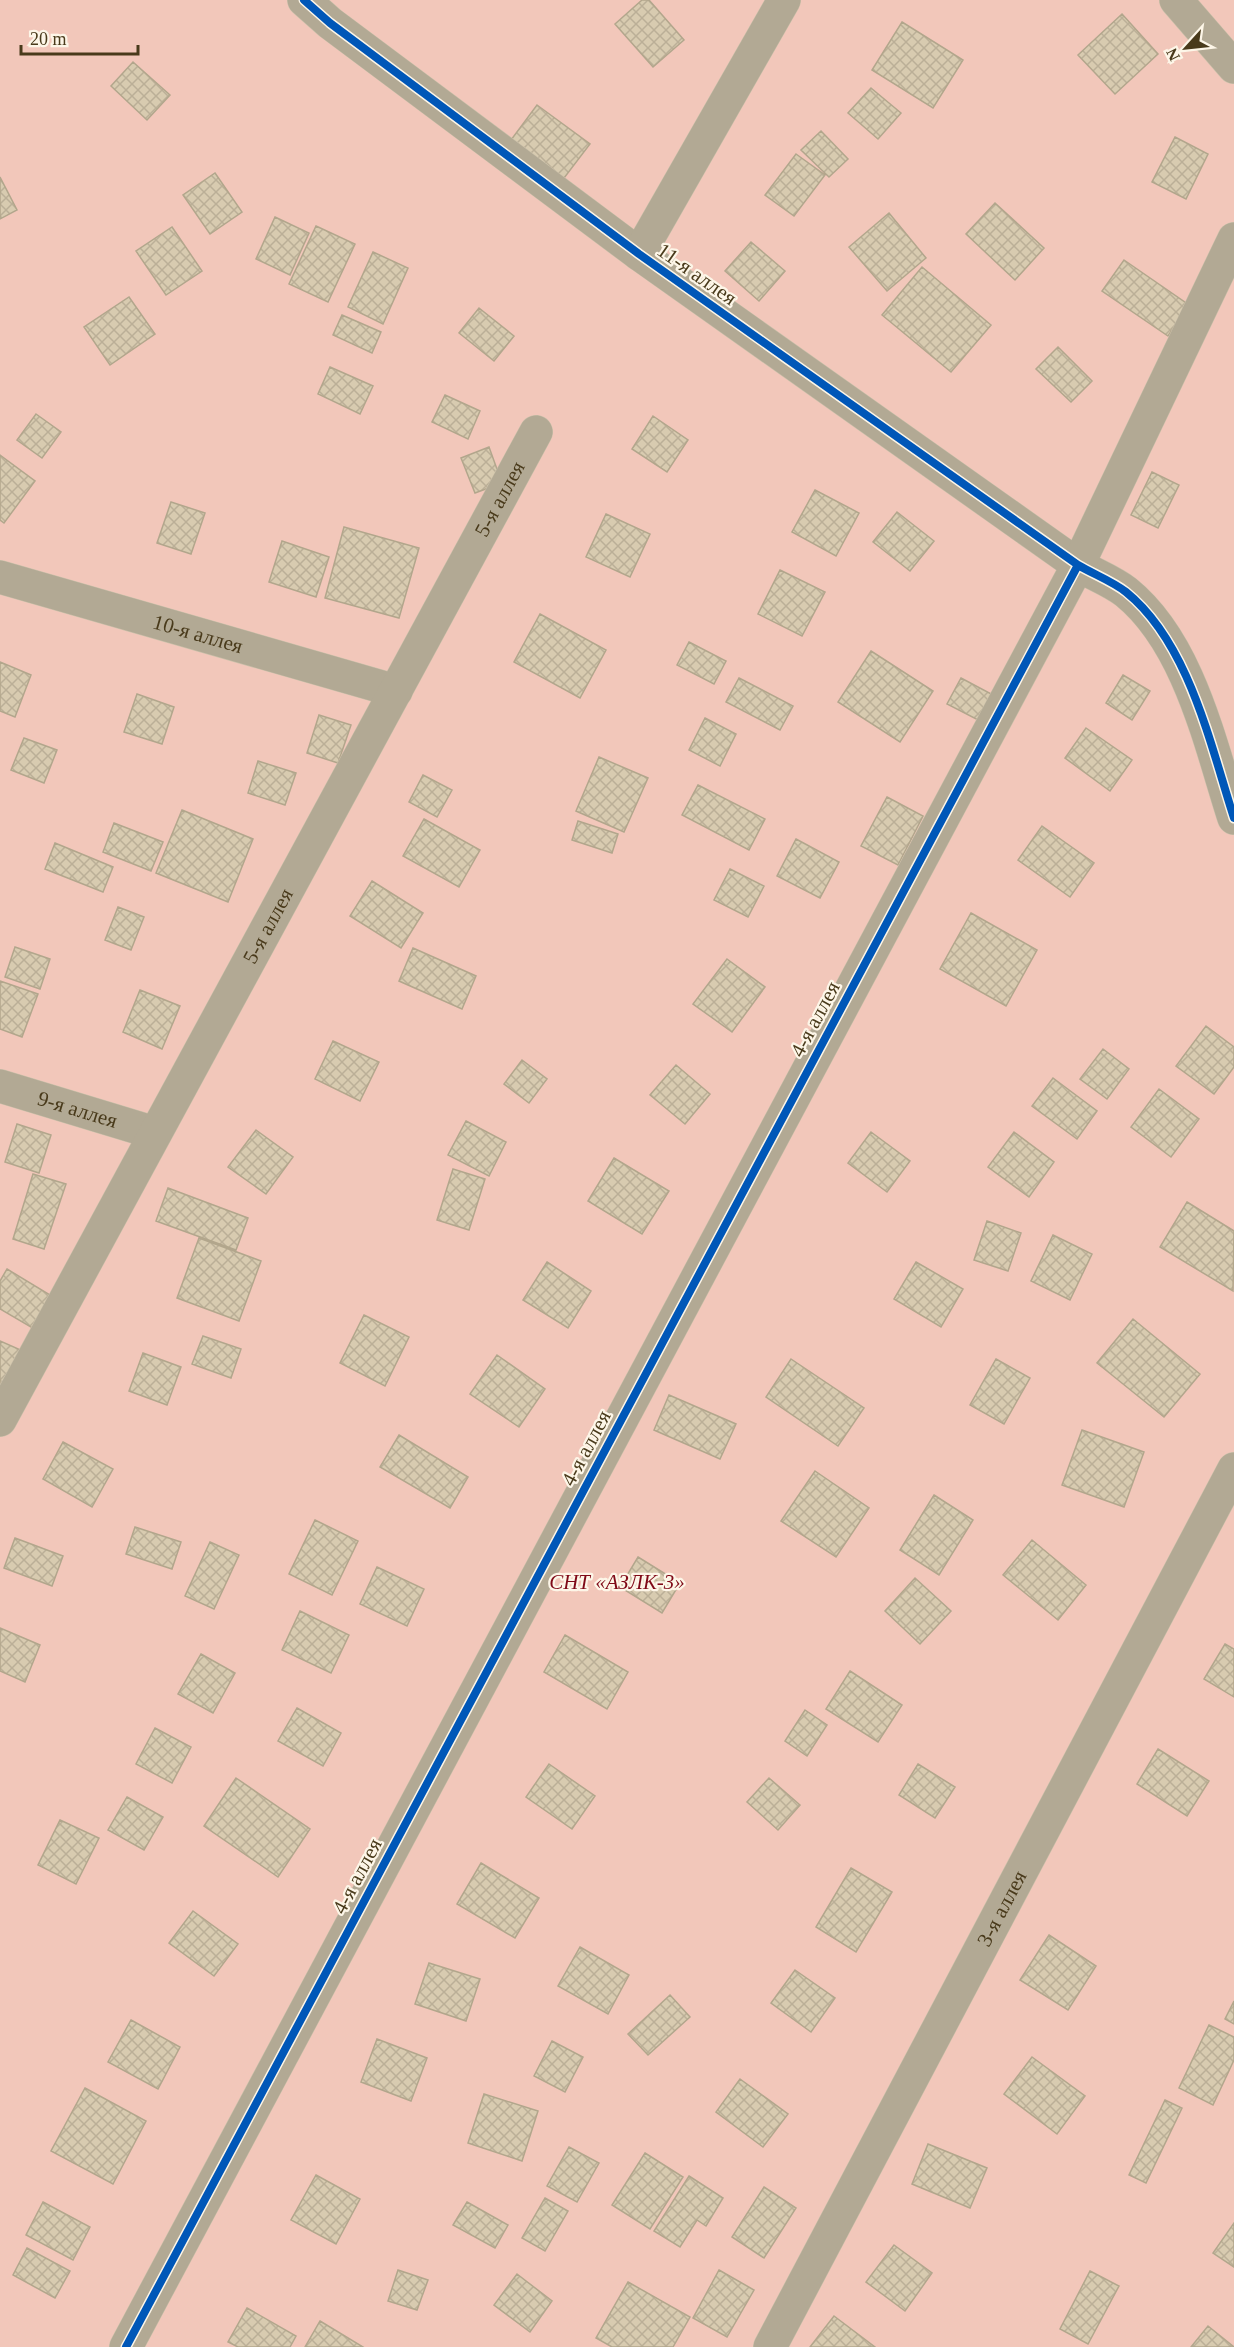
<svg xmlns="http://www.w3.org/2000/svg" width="1234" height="2347" font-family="Georgia,serif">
	<defs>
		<pattern id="building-cross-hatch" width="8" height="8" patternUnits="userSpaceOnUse" patternTransform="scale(1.5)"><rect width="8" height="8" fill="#d8cbb0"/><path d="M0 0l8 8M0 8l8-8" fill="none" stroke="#bbaf97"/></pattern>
	</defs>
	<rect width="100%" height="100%" fill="#eee2cb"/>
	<path fill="#f2c7ba" d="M0 0H1234V2347H0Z"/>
	<path fill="url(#building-cross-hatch)" stroke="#b2a68c" stroke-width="1.5" d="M642 0H649L684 40 653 67 615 24Z
		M1122 14 1158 54 1115 94 1078 55Z
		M902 22 963 60 933 108 872 70Z
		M133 62 170 95 147 120 111 86Z
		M871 88 901 113 878 139 848 113Z
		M537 105 590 144 561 182 508 144Z
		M821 131 848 159 829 177 801 150Z
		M1175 137 1208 154 1186 199 1152 182Z
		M796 154 825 175 794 216 765 195Z
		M215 173 242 212 210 234 183 195Z
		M0 177 17 210 0 219Z
		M995 203 1044 248 1015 280 966 234Z
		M889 213 926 258 887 291 849 247Z
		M275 217 309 233 290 275 256 259Z
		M316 226 355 244 328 302 289 284Z
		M172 227 202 271 166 295 136 251Z
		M751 242 785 271 759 301 725 271Z
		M373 252 408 268 383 324 348 307Z
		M1124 260 1189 305 1168 336 1102 291Z
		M922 267 991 325 951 372 882 315Z
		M129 297 155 334 110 365 84 327Z
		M479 308 514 336 494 361 459 333Z
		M342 315 381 332 372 353 333 335Z
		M1058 347 1092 381 1071 402 1036 369Z
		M330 367 373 386 360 414 318 394Z
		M445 395 480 411 468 439 432 422Z
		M36 414 61 432 42 458 17 440Z
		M653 416 688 440 667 472 632 449Z
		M489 447 502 483 475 493 461 458Z
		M0 455 35 481 4 523 0 520Z
		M1152 472 1179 485 1158 528 1131 515Z
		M815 490 859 513 836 556 792 532Z
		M171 502 205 513 191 554 157 543Z
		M897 512 934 541 910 571 873 542Z
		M606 514 650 534 630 577 586 557Z
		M344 527 419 548 399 618 325 598Z
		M282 541 329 557 316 597 269 582Z
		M780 570 825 592 802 636 758 614Z
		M540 614 606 650 580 698 514 662Z
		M689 642 726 661 714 684 677 665Z
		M871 651 933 691 900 742 838 702Z
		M0 662 31 675 15 717 0 711Z
		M1123 675 1150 691 1132 720 1106 703Z
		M739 678 793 706 780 730 726 702Z
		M961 678 997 697 984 723 947 704Z
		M137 694 174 707 162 744 124 732Z
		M319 715 351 725 338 763 307 753Z
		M705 718 736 734 720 766 689 750Z
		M1086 728 1132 760 1110 791 1065 758Z
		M24 738 57 750 44 783 11 770Z
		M599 757 648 778 624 832 576 811Z
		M258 761 296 773 285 805 248 793Z
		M423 775 452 790 437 817 409 802Z
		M698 785 765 819 749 850 682 815Z
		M887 797 923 816 898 865 861 846Z
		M182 810 253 839 228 902 156 873Z
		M424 819 480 850 459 887 403 856Z
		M578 821 618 834 612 853 572 840Z
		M114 823 163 842 151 871 103 852Z
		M1042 826 1094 863 1070 897 1018 860Z
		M796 839 839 862 820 898 777 876Z
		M55 843 113 867 103 892 45 869Z
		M730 869 764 886 748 917 714 900Z
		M372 881 423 913 401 948 350 916Z
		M118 907 144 917 131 950 105 940Z
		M971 913 1037 950 1006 1006 940 969Z
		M15 947 50 959 40 989 5 977Z
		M413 948 476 976 462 1009 399 981Z
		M727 959 765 987 732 1032 693 1004Z
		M0 981 38 994 22 1037 0 1029Z
		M140 990 180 1006 162 1049 123 1032Z
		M1206 1026 1234 1047V1067L1214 1094 1176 1066Z
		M333 1041 379 1062 360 1101 315 1079Z
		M1103 1049 1129 1069 1107 1099 1080 1079Z
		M522 1060 547 1079 529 1103 504 1084Z
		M676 1065 710 1094 685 1124 650 1095Z
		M1053 1078 1097 1111 1077 1139 1032 1106Z
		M1159 1089 1199 1119 1171 1157 1131 1127Z
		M466 1121 506 1142 489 1176 448 1155Z
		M17 1124 51 1135 39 1173 5 1162Z
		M256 1130 293 1157 266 1194 228 1167Z
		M871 1132 910 1161 887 1192 848 1163Z
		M1014 1132 1054 1162 1029 1197 988 1167Z
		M614 1158 669 1191 642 1234 588 1201Z
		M453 1169 485 1179 469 1230 437 1220Z
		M33 1174 66 1184 44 1249 13 1239Z
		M168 1188 248 1218 236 1250 156 1221Z
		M1187 1202 1234 1231 1233 1291 1160 1247Z
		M987 1221 1021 1233 1008 1271 974 1260Z
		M1053 1235 1092 1254 1070 1300 1031 1281Z
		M199 1238 261 1261 239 1321 177 1298Z
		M547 1262 591 1291 568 1328 523 1300Z
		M916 1262 963 1289 941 1327 894 1299Z
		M7 1269 55 1298 36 1330 0 1309V1281Z
		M364 1315 409 1337 385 1386 340 1363Z
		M1133 1319 1200 1374 1164 1417 1097 1363Z
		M203 1336 241 1349 231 1378 192 1364Z
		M0 1341 23 1351 0 1391Z
		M143 1353 181 1367 167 1405 129 1391Z
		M497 1355 545 1389 519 1427 470 1394Z
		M791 1359 864 1408 838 1446 766 1397Z
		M996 1359 1030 1378 1004 1424 970 1405Z
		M669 1395 736 1424 720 1459 654 1430Z
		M1082 1430 1144 1452 1124 1507 1062 1485Z
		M399 1435 468 1477 450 1508 380 1467Z
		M63 1442 113 1469 92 1507 43 1479Z
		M815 1471 869 1508 836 1557 781 1521Z
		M934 1495 973 1520 939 1575 900 1550Z
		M315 1520 358 1541 332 1595 289 1574Z
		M135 1527 181 1542 172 1569 126 1554Z
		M15 1538 63 1556 52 1586 4 1568Z
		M1032 1540 1086 1585 1058 1620 1003 1575Z
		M210 1542 239 1555 214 1609 185 1596Z
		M638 1557 680 1583 662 1613 620 1587Z
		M377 1567 424 1589 407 1626 360 1604Z
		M915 1578 951 1611 920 1644 885 1611Z
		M300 1611 349 1635 331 1673 282 1650Z
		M0 1628 40 1645 25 1682 0 1671Z
		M565 1635 628 1672 607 1709 544 1672Z
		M1225 1644 1234 1649V1697L1204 1679Z
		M201 1654 235 1673 213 1713 178 1694Z
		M850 1671 902 1705 878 1742 826 1709Z
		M297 1708 341 1733 323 1766 278 1741Z
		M805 1710 827 1725 807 1756 785 1741Z
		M155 1728 191 1747 172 1783 136 1764Z
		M1158 1749 1209 1781 1187 1816 1137 1784Z
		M549 1764 595 1796 572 1829 526 1797Z
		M918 1764 955 1787 935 1818 899 1795Z
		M236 1778 310 1829 278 1877 204 1826Z
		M769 1778 800 1805 778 1830 747 1802Z
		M127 1797 163 1817 144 1850 108 1830Z
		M60 1820 99 1838 76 1884 38 1865Z
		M481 1863 539 1898 515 1938 457 1904Z
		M851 1868 892 1892 856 1952 816 1927Z
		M193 1911 238 1944 214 1976 169 1943Z
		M1049 1935 1096 1966 1068 2010 1020 1980Z
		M580 1947 629 1975 608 2014 558 1986Z
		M429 1963 480 1979 466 2021 415 2004Z
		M795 1970 835 1998 811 2032 771 2003Z
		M670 1995 690 2017 648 2055 628 2034Z
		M1234 2001V2024L1225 2019Z
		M131 2020 180 2047 158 2089 108 2062Z
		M1209 2025 1234 2037V2060L1213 2105 1179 2088Z
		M377 2039 427 2058 411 2101 361 2082Z
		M552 2041 583 2057 565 2092 534 2076Z
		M1032 2057 1085 2096 1057 2134 1004 2094Z
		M740 2079 788 2114 763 2147 716 2112Z
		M85 2088 146 2121 113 2184 51 2151Z
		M484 2094 538 2111 522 2161 468 2143Z
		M1165 2100 1182 2108 1146 2183 1129 2175Z
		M928 2144 987 2168 970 2208 912 2184Z
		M569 2147 599 2163 577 2202 547 2186Z
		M645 2153 683 2177 650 2229 612 2205Z
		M316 2175 360 2199 336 2244 291 2220Z
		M689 2176 723 2198 706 2226 697 2220 680 2247 654 2231Z
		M764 2187 796 2208 764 2258 732 2237Z
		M545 2198 568 2211 545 2251 522 2238Z
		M43 2202 90 2227 73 2260 26 2235Z
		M467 2202 508 2225 495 2248 453 2225Z
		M1234 2223V2267L1213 2253Z
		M894 2245 932 2273 905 2311 866 2282Z
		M27 2248 70 2271 55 2298 13 2275Z
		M398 2270 428 2280 417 2310 388 2301Z
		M719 2270 754 2290 727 2337 693 2318Z
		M1090 2271 1119 2286 1088 2344 1060 2329Z
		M517 2274 552 2301 530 2332 494 2305Z
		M628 2282 690 2317 673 2347H612L596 2338Z
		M247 2308 296 2336 290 2347H238L228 2342Z
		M834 2316 875 2347H810Z
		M320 2321 363 2347H305Z
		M1208 2326 1234 2347H1191Z"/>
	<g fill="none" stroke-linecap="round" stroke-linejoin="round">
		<g stroke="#cbc0aa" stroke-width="34">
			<g id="minor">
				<path d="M304 0 330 23 639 254 1078 565C1093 574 1112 581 1126 592 1189 643 1210 744 1234 818"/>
				<path d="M1176 0 1234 67"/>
				<path d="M639 254 784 0"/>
				<path id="s1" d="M0 577 396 691"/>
				<path id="s2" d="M0 1086 155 1133"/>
				<path id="s3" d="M0 1420 536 432"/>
				<path d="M126 2347 1078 565 1234 239"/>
				<path id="s4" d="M770 2347 1234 1469"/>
			</g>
		</g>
		<use href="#minor" stroke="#b2a994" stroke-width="33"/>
		<g stroke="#fdf6e8" stroke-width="11">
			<path id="cycleway" d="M304 0 330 23 639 254 1078 565C1093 574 1112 581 1126 592 1189 643 1210 744 1234 818
				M126 2347 1078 565"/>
		</g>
		<use href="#cycleway" stroke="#0057b8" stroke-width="8"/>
	</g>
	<g text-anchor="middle" stroke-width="4.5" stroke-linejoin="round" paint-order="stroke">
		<g font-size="21" fill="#493a1b" stroke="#fdf6e8">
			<text transform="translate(697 274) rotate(35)" y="7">11-я аллея</text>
			<text dy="7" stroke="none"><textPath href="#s3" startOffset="1048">5-я аллея</textPath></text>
			<text dy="7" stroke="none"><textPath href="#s1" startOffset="206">10-я аллея</textPath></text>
			<text dy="7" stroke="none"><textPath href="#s3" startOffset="562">5-я аллея</textPath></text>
			<text transform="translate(815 1019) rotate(-62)" y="7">4-я аллея</text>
			<text dy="7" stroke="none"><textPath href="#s2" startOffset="81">9-я аллея</textPath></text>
			<text transform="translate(586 1448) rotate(-62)" y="7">4-я аллея</text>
			<text transform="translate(357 1876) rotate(-62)" y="7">4-я аллея</text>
			<text dy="7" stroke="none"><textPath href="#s4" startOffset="496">3-я аллея</textPath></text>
		</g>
		<g font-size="21" font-style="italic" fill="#7f0917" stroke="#fdf6e8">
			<text x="617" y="1589">СНТ «АЗЛК-3»</text>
		</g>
	</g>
	<g transform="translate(1186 48) rotate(243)" stroke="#fdf6e8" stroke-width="4.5" paint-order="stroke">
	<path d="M0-4.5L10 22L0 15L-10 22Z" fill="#493a1b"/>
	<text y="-9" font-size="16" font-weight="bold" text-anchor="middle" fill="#493a1b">N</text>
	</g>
	<path d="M21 45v9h117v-9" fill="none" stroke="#493a1b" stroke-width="3"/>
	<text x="30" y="45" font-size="18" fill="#493a1b" stroke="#fdf6e8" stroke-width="4.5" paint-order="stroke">20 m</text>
</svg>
